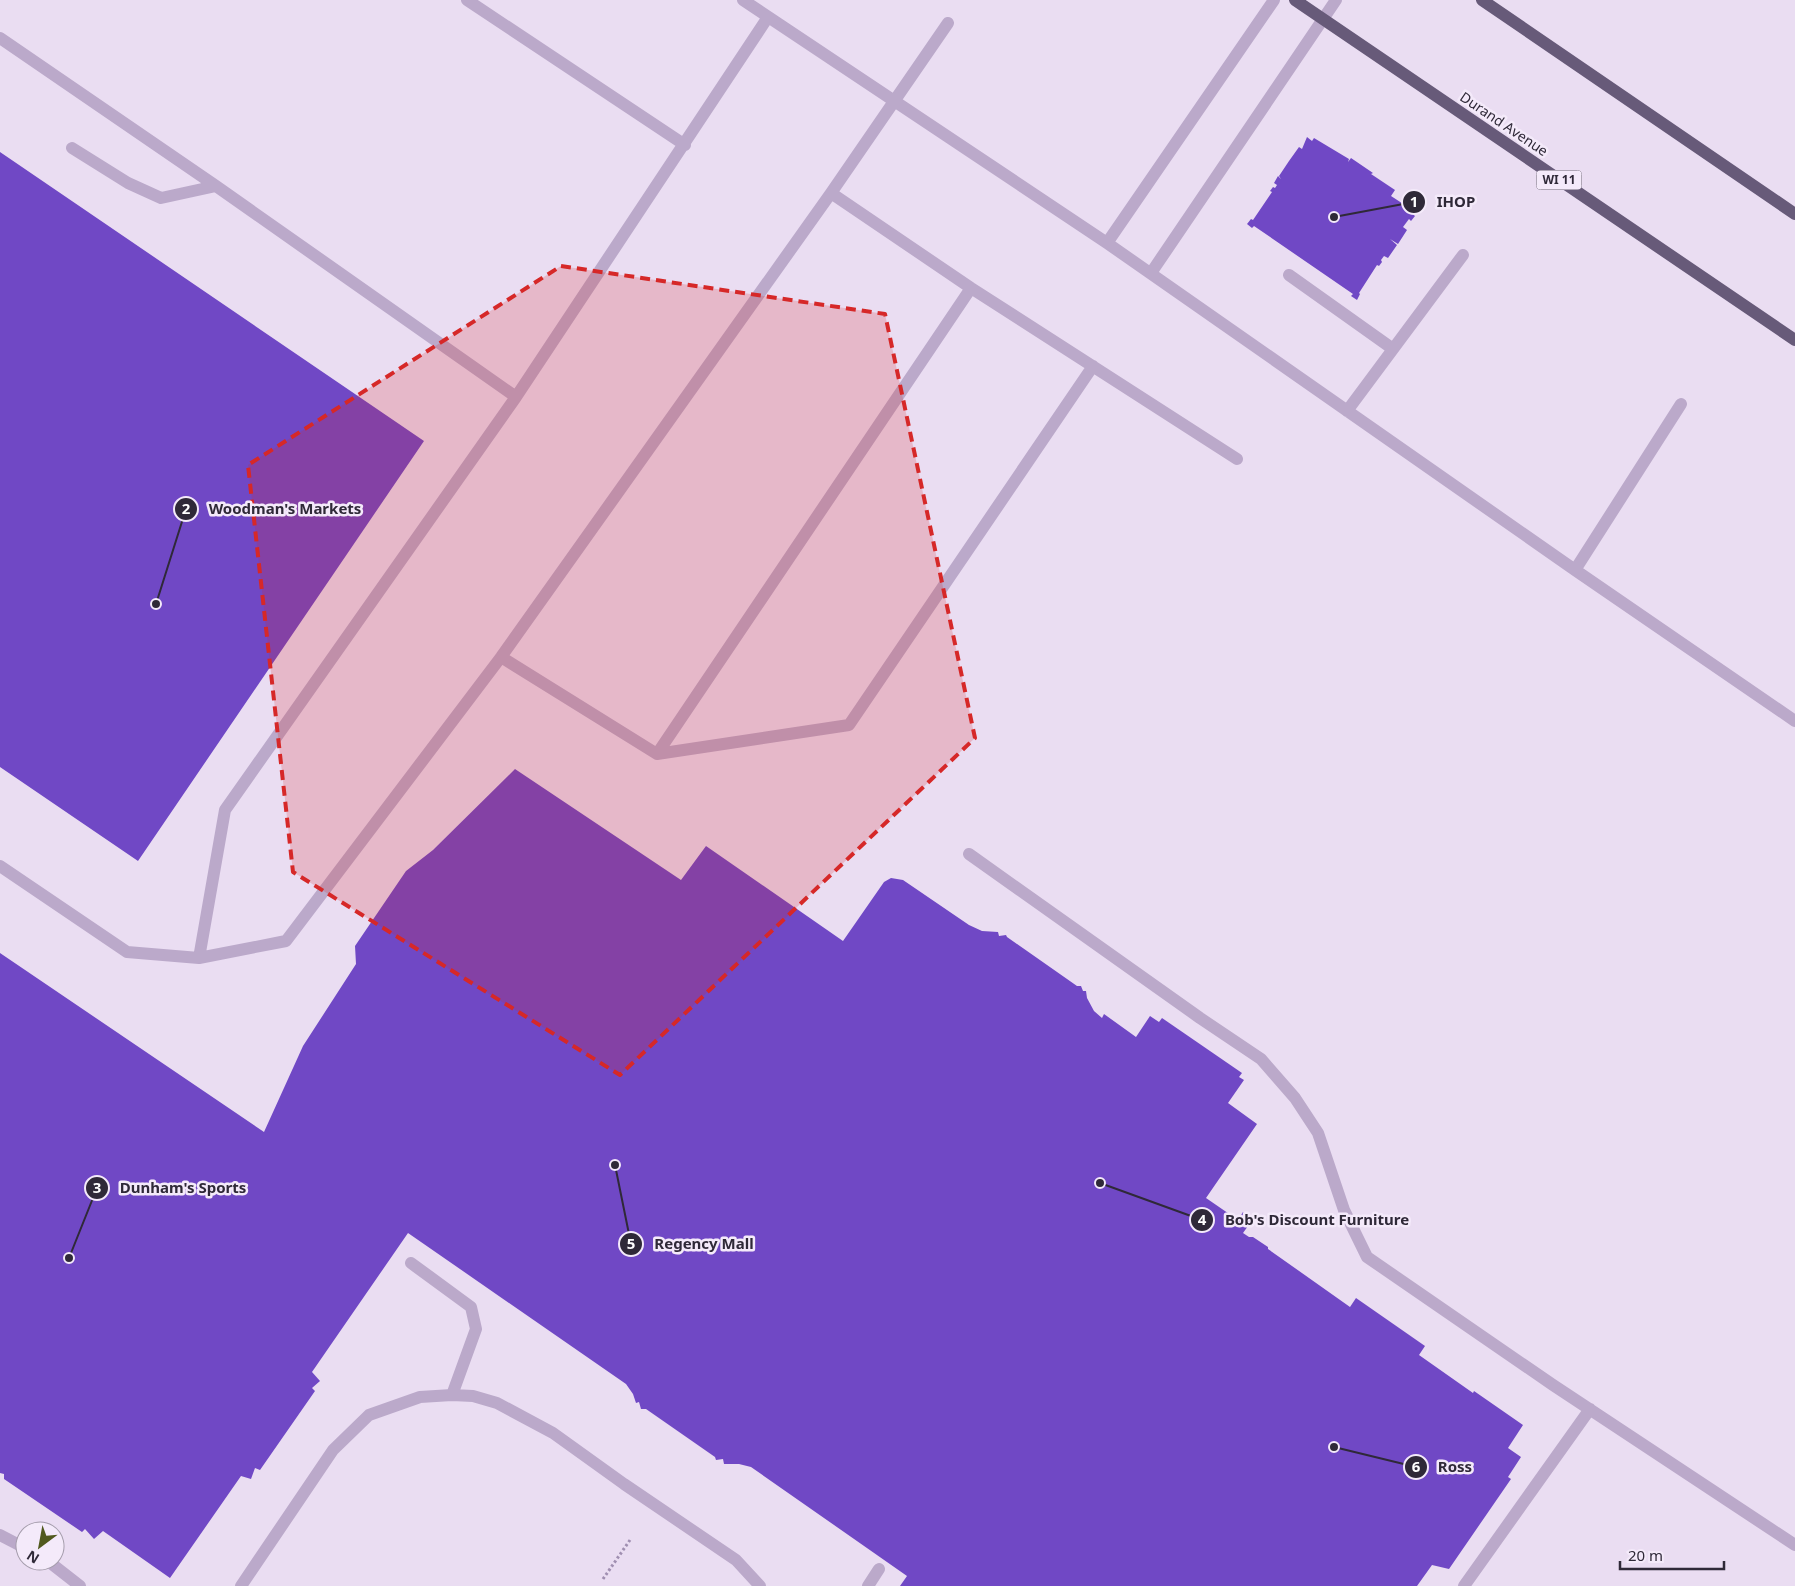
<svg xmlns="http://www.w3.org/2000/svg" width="1795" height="1586" font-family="'Noto Sans',sans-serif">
	<rect width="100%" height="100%" fill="#eaddf2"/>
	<path fill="#7048c5" d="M1307 137 1312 141 1314 138 1349 159 1348 162 1351 158 1373 173 1371 174 1395 190 1391 196 1411 209 1409 211 1415 216 1411 221 1409 219 1403 227 1407 230 1398 244 1390 239 1397 245 1388 258 1384 256 1381 260 1382 262 1379 266 1377 265 1359 293 1360 294 1357 300 1351 296 1353 294 1254 226 1252 228 1247 224 1251 219 1253 220 1272 192 1270 191 1273 187 1275 188 1277 185 1274 183 1278 176 1281 179 1279 176 1289 161 1292 164 1289 161 1299 147 1302 149Z
		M0 152 424 441 138 861 0 767Z
		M515 769 681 880 706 846 843 941 884 882 891 878 903 880 969 925 982 931 998 932 999 936 1006 935 1007 937 1077 986H1081L1083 991H1086L1087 998 1094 1011 1102 1018 1104 1014 1136 1037 1150 1016 1159 1022 1162 1018 1242 1073 1239 1077 1244 1080 1228 1103 1257 1124 1206 1198 1238 1220 1243 1212 1253 1219 1243 1233 1249 1237H1253L1268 1247V1249L1350 1307 1356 1298 1425 1346 1419 1355 1473 1393 1474 1391 1523 1425 1508 1448 1521 1457 1508 1477 1511 1479 1449 1569 1432 1565 1417 1586H900L907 1576 751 1467 739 1464H724L723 1459 716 1460 715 1457 646 1409H641L639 1402 636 1403 633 1394 626 1384 408 1233 312 1372 320 1381 312 1388 315 1391 260 1470 255 1468 251 1479 241 1476 170 1578 103 1531 94 1539 85 1529 82 1532 4 1479V1474L0 1473V953L264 1132 303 1046 356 964 355 946 406 871 433 850Z"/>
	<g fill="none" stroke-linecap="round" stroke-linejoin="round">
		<path stroke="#a08fb1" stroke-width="3" stroke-dasharray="2.5 2.5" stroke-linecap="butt" d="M603 1579 630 1540"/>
		<path stroke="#bba9ca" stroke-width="12" d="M467 0 685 145
			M743 0 1107 243 1575 570 1795 721
			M0 38 216 186 516 397C599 270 685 144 768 17
			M72 148 128 183 161 198 216 186
			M831 193 971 288 1237 459
			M1107 243 1274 0
			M1151 273 1336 0
			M1289 275 1393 349
			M1347 411 1463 255
			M1575 570 1681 404
			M501 657 657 754 849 725 1093 366
			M657 754 971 288
			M969 854 1200 1018 1261 1059 1295 1098 1318 1133 1344 1210 1367 1257 1553 1385 1795 1545
			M0 866 127 952 199 958 225 810 516 397
			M199 958 286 941 501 657 831 193 948 23
			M411 1263 471 1307 476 1329 452 1395
			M0 1535 25 1548
			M48 1561 80 1586
			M241 1586 333 1450 369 1415 420 1397 452 1395 473 1396 497 1403 553 1433 624 1484 736 1560 760 1586
			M868 1586 879 1569
			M1464 1586 1590 1409"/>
		<path stroke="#675a79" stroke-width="12" d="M1295 0 1795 340
			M1482 0 1795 214"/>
	</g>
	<path fill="#d62828" fill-opacity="0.2" stroke="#d62828" stroke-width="4" stroke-dasharray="10 6" stroke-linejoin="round" d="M561 266 885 314 975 738 620 1075 293 872 248 465Z"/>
	<g text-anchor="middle" stroke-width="5" stroke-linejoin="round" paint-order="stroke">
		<rect fill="#f4eafa" stroke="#6a6372" stroke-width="1" x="1536.5" y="170.5" width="45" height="19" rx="4"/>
		<g font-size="12" font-weight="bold" fill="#2f2938">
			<text x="1559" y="184">WI 11</text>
		</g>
		<g font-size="14" fill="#2f2938" stroke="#f4eafa">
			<text transform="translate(1504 124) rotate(34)" y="5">Durand Avenue</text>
		</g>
	</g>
	<path fill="none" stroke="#2f2938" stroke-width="2" d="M1334 217L1414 202M156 604L186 509M69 1258L97 1188M1100 1183L1202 1220M615 1165L631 1244M1334 1447L1416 1467"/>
	<g fill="#2f2938" stroke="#f4eafa" stroke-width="2">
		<circle cx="1334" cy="217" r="5"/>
		<circle cx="156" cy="604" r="5"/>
		<circle cx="69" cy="1258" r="5"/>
		<circle cx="1100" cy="1183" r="5"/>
		<circle cx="615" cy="1165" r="5"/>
		<circle cx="1334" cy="1447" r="5"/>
		<circle cx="1414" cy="202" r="12"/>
		<circle cx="186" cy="509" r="12"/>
		<circle cx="97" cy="1188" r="12"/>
		<circle cx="1202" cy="1220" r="12"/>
		<circle cx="631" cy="1244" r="12"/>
		<circle cx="1416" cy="1467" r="12"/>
	</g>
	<g font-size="15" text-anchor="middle" font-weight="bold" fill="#fff">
		<text x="1414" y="207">1</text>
		<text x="186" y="514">2</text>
		<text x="97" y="1193">3</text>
		<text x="1202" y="1225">4</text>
		<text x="631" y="1249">5</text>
		<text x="1416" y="1472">6</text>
	</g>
	<g font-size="15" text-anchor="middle" font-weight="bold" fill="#2f2938" stroke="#f4eafa" stroke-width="5" stroke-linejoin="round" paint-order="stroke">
		<text x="1456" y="207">IHOP</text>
		<text x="285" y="514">Woodman's Markets</text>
		<text x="183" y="1193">Dunham's Sports</text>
		<text x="1317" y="1225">Bob's Discount Furniture</text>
		<text x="704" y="1249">Regency Mall</text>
		<text x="1455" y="1472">Ross</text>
	</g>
	<g transform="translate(40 1546) rotate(212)"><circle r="24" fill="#f4eafa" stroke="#a59dac"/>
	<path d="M0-4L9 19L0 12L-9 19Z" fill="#51591e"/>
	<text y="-8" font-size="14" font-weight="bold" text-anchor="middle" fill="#2f2938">N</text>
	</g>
	<path d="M1620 1561v8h104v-8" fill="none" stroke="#2f2938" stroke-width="2.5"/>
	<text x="1628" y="1561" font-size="15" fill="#2f2938" stroke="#f4eafa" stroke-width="4" paint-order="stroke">20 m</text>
</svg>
